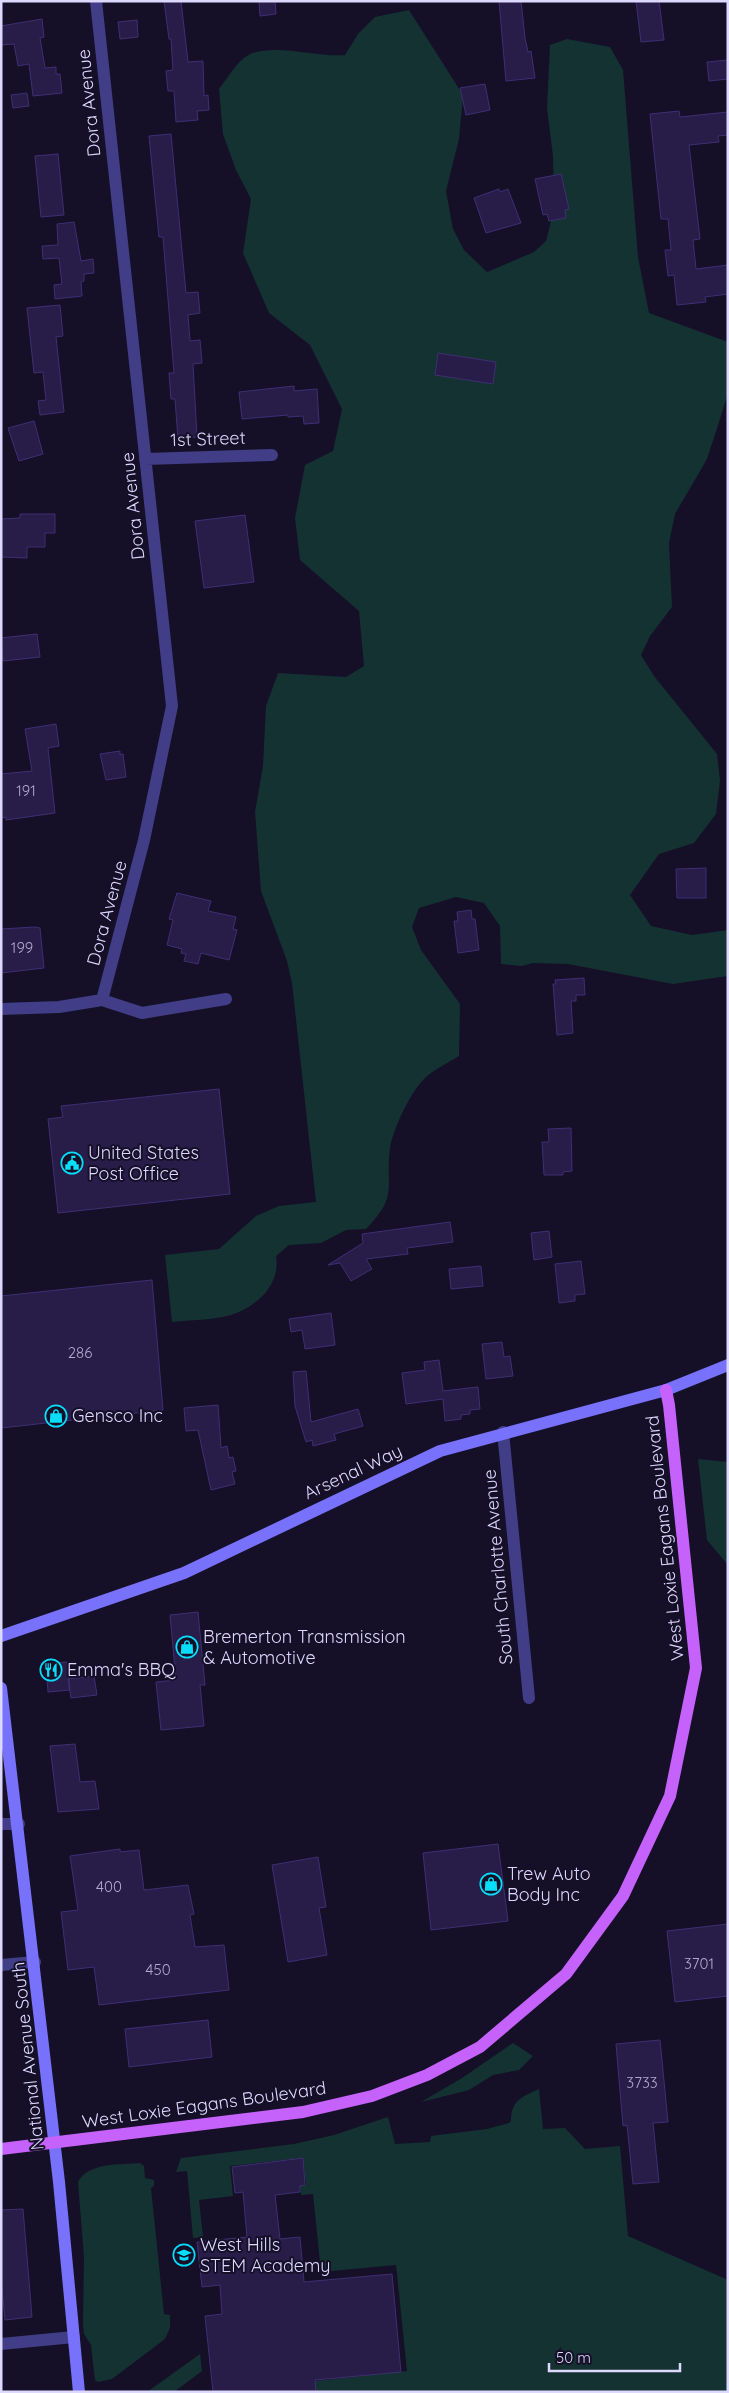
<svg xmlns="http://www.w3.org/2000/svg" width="729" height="2393" font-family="Quicksand,sans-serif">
	<rect width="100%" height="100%" fill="#151028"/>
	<path fill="#143231" d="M409 10 463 95 459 139 446 191 453 229 464 250 487 272 534 252 546 241 554 209 553 156 547 108 550 45 567 39 610 47 623 70 638 257 649 313 728 342V393L719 422 707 459 675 514 669 543 672 607 650 636 641 655 654 676 717 754 720 781 716 814 694 843 659 854 630 895 651 926 692 935 728 930V976L673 984 568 964 533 963 521 966 501 964 500 926 484 903 456 897 419 908 412 927 421 950 460 1004 459 1056C448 1063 433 1070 424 1079 410 1093 393 1129 390 1148 385 1189 399 1195 366 1229L346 1230 321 1243 289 1245 276 1256C281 1284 257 1307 231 1315 212 1320 190 1320 172 1322L165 1255 219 1249 256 1216 279 1206 316 1202 292 983 287 961 261 891 255 812 263 766 266 706 278 673 346 677 364 666 359 611 300 560 295 518 305 465 333 451 342 409 310 345 269 313 243 253 251 199 236 170 223 134 219 89C227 79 234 66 244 58 266 40 317 58 345 55L358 34 375 17Z
		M698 1459 728 1462V1565L707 1540Z
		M513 2043 533 2056 519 2070 493 2075 469 2090 421 2102 462 2078Z
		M539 2089 543 2129 565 2128 585 2149 620 2146 628 2236 728 2280V2392H316L315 2381 407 2371 396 2265 321 2272 313 2194 301 2195 300 2186 306 2185 303 2158 230 2166 233 2196 199 2200 203 2237 193 2238 187 2171 176 2172 181 2158 294 2144 334 2135 388 2117 395 2144 430 2142 431 2136 487 2129 509 2123 511 2121C511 2101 521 2097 539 2089Z
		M140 2163 144 2166 145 2178 154 2180V2186L151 2188 164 2314 170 2315V2328L165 2339 112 2379 98 2382 95 2380 91 2345 84 2334 83 2325 84 2257 78 2182C88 2162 120 2165 140 2163Z
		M200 2354 202 2371 174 2392H147Z"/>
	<path fill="#271d48" stroke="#3e2f74" d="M164 1H181L188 62 203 61 204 96 208 95 209 110 197 111 198 120 176 122 174 91H168L166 71 173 70 171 39H169Z
		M259 1H275L276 14 260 16Z
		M499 1H521L525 38 528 52 531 51 535 78 506 81Z
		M636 1H659L664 40 641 42Z
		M42 19 44 37 40 38 45 68 56 67V74H60L62 93 33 96 29 64 18 66 14 44 1 45V26Z
		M137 20 138 37 120 39 118 22Z
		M728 60V79L709 81 707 62Z
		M485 84 490 110 466 115 460 88Z
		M27 93 29 106 13 108 11 95Z
		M679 111 680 117 728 112V135L718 136 719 142 689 145 700 239 693 240 696 269 728 265V294L705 297 706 302 677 305 674 275 668 276 665 250H671L668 219H661L650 114Z
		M171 134 186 293 198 292 200 313 188 315 190 341 200 340 202 363 193 364 197 437 178 439 175 399H171L169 373H174L163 237H159L149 136Z
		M58 154 64 215 41 217 35 156Z
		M561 174 569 209 565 210 566 218 549 221 547 214 543 215 535 179Z
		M499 189 500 192 508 189 521 223 486 233 474 198Z
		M74 222 81 261 93 259 94 273 84 274V281L81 282 82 296 55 299 54 285 62 284 59 258 43 259 42 246 58 245 57 224Z
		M60 305 63 336 56 337 64 412 40 415 38 401 46 400 43 372 34 373 27 308Z
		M438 353 496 362 493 384 435 375Z
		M294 386V391L317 389 319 423 304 424 303 416 288 417V415L242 419 239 392Z
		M34 421 43 454 19 461 8 428Z
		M20 514H55V533H45V547H27V558L1 557V519L20 518Z
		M245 515 254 582 204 588 195 521Z
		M37 634 40 657 3 661 1 638Z
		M56 724 59 746 48 748 55 813 6 820V817L1 818V774L32 771 25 729Z
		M120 751V755L123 754 126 777 106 780 100 754Z
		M706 868V898H677L676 869Z
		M177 893 211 901 208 911 236 917 233 929 237 930 229 960 201 953 198 964 184 961 186 954 181 953 182 949 167 945 173 920 169 919Z
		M471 910 472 919H475L479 950 458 953 454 921H458L457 912Z
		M35 927 40 928 44 968 1 973V929Z
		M584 978 585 995H576V1001H571L573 1033 557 1035 553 984H556L555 980Z
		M219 1089 230 1194 58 1213 48 1119 63 1117 61 1106Z
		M571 1128 572 1171 563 1172V1175H544L542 1142H549L548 1129Z
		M450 1222 453 1242 407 1248 408 1254 366 1259 372 1269 351 1281 340 1263 328 1265 363 1243 362 1234Z
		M549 1231 552 1257 534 1260 531 1233Z
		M581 1261 585 1294 575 1295V1301L559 1303 555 1264Z
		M481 1266 483 1286 451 1289 449 1269Z
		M152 1280 163 1410 1 1428V1296Z
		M331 1313 335 1345 305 1349 302 1330 291 1332 289 1319Z
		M502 1342 504 1357 510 1356 513 1376 486 1379 482 1344Z
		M439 1360 443 1391 478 1387 480 1409 470 1410V1414L461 1415V1419L445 1421 443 1399 406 1404 402 1373 425 1370 424 1362Z
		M306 1371 311 1422 358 1409 363 1426 334 1434 336 1440 313 1446 312 1440 306 1442 295 1406 293 1372Z
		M218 1405 221 1448 227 1446 229 1458 233 1457 236 1471 232 1472 235 1484 211 1490 198 1430 186 1431 184 1408Z
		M198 1612 205 1685H200L204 1726 161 1730 156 1682 176 1680 170 1615Z
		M67 1662 70 1690 48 1692 46 1664Z
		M94 1676 97 1695 71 1698 68 1679Z
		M75 1744 80 1782 95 1781 99 1809 58 1812 50 1746Z
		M498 1844 508 1921 431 1930 423 1853Z
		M120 1849V1852L139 1850 144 1890 188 1885 194 1914 190 1915 195 1947 224 1945 229 1990 99 2005 94 1967 68 1970 61 1912 78 1910 70 1856Z
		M318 1857 326 1907 319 1908 327 1955 288 1962 272 1865Z
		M728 1924V1996L675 2002 667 1931Z
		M208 2020 212 2057 129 2067 125 2029Z
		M660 2040 668 2122 653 2123 659 2182 633 2184 627 2125 623 2126 616 2044Z
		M303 2158 305 2185 300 2186V2192L275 2195 280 2239 300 2237 304 2282 392 2274 401 2372 315 2380 316 2392H213L205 2316 222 2314 220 2285 202 2287 197 2242 247 2237 243 2192 235 2193 232 2167Z
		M23 2209 32 2317 5 2320 1 2277V2210Z"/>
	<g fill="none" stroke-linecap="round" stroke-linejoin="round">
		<path stroke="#413d86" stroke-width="12" d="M96 1 172 706 144 840 102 1000
			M145 459 272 455
			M1 1009 59 1007 102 1000 142 1013 226 999
			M503 1432 529 1698
			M1 1824H19
			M1 1965 35 1962
			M1 2344 74 2337"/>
		<path stroke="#7771fc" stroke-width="12" d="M1 1636 184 1573 440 1451 666 1390 728 1365
			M1 1688 59 2182 79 2392"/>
		<path stroke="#c562fc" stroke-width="12" d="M1 2149 303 2112 372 2096 427 2075 480 2047 566 1974 623 1896 670 1796 696 1668 669 1405 666 1390"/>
	</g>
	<defs>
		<g id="civic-ring" transform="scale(1.125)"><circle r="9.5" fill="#151028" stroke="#08ddfa" stroke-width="1.5"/><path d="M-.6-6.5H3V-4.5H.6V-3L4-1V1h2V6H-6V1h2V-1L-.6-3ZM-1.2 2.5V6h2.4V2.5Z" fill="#08ddfa"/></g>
		<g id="shop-ring" transform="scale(1.125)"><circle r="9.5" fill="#151028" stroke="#08ddfa" stroke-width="1.5"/><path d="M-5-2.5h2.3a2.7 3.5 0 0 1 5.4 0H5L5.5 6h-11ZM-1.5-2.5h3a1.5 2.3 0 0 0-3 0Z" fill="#08ddfa"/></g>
		<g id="restaurant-ring" transform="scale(1.125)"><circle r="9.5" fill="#151028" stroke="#08ddfa" stroke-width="1.5"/><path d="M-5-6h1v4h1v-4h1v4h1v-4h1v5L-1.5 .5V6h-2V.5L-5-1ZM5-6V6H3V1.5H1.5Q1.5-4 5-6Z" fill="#08ddfa"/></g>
		<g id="school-ring" transform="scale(1.125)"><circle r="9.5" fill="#151028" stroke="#08ddfa" stroke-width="1.5"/><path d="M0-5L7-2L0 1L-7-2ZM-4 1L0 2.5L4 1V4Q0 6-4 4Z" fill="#08ddfa"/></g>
	</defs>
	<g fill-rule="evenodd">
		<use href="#civic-ring" x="72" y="1163"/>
		<use href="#shop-ring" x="56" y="1416"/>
		<use href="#shop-ring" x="187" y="1647"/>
		<use href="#restaurant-ring" x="51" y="1670"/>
		<use href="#shop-ring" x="491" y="1884"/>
		<use href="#school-ring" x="184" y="2255"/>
	</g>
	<g text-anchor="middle" stroke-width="4" stroke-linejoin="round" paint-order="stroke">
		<g font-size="15" fill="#b0a9d0">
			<text x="26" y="796">191</text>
			<text x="22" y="953">199</text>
			<text x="80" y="1358">286</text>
			<text x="109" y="1892">400</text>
			<text x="699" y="1969">3701</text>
			<text x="158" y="1975">450</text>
			<text x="642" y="2088">3733</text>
		</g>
		<g font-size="18" fill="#ddd8fe" stroke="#151028">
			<text transform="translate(89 103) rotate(-96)" y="6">Dora Avenue</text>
			<text transform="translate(208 439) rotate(-2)" y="6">1st Street</text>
			<text transform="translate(133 506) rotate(-96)" y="6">Dora Avenue</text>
			<text transform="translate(107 913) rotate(-75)" y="6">Dora Avenue</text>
			<text transform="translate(353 1472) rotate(-25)" y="6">Arsenal Way</text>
			<text transform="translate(665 1538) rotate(-96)" y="6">West Loxie Eagans Boulevard</text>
			<text transform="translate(498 1567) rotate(-95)" y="6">South Charlotte Avenue</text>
			<text transform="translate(28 2056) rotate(-96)" y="6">National Avenue South</text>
			<text transform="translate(204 2105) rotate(-8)" y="6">West Loxie Eagans Boulevard</text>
		</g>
		<g font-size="18" fill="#ddd8fe" stroke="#151028" text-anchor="start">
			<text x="88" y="1159">United States<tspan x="88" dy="21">Post Office</tspan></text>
			<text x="72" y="1422">Gensco Inc</text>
			<text x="203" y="1643">Bremerton Transmission<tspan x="203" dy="21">&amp; Automotive</tspan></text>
			<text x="67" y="1676">Emma's BBQ</text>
			<text x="507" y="1880">Trew Auto<tspan x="507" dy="21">Body Inc</tspan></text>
			<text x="200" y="2251">West Hills<tspan x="200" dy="21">STEM Academy</tspan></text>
		</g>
	</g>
	<rect width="729" height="2393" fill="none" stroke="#ddd8fe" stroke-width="5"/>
	<path d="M549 2363v8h131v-8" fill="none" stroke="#ddd8fe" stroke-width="2.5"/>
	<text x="556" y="2363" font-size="15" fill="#ddd8fe" stroke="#151028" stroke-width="4" paint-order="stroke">50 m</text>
</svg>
